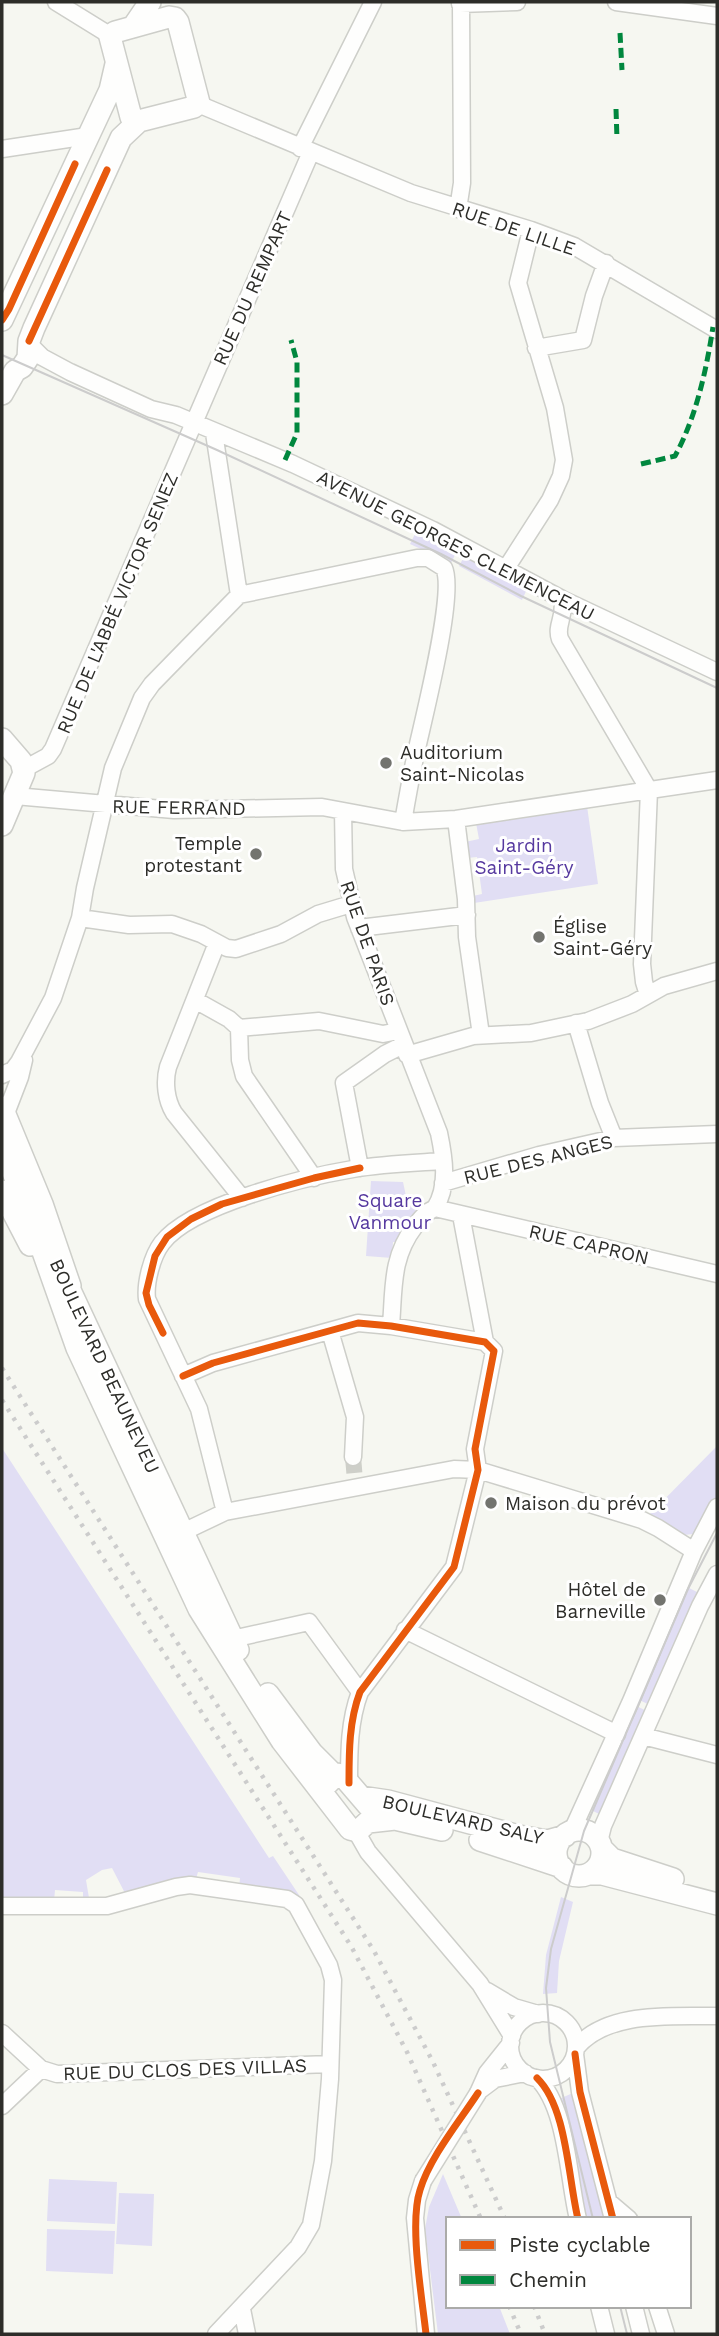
<svg xmlns="http://www.w3.org/2000/svg" width="719" height="2336" font-family="'Work Sans',sans-serif">
	<rect width="100%" height="100%" fill="#f6f7f1"/>
	<path fill="#e1def4" d="M416 532 457 551 451 563 410 544Z
		M465 555 528 587 522 600 459 566Z
		M587 806 598 884 474 903 473 896 482 894 477 857 467 858 465 842 479 839 476 823Z
		M371 1181 403 1182 406 1196 417 1200V1208L398 1242H393L392 1258 366 1256Z
		M717 1446V1498L704 1525 694 1534 683 1535 647 1517Z
		M2 1448 269 1858 273 1856 301 1898 239 1889 240 1878 198 1872 195 1882 127 1897 112 1868 102 1870 86 1880 90 1904 83 1902V1892L55 1890 54 1901 2 1900Z
		M685 1586 701 1594 652 1706 635 1698Z
		M632 1704 649 1712 603 1816 589 1809Z
		M561 1897 573 1902 559 1961 557 1993 543 1994 546 1955Z
		M575 2092 608 2219H583L557 2100Z
		M443 2174 462 2219H448V2306H499L510 2334H438L425 2229 429 2207Z
		M49 2179 117 2182 115 2224 47 2221Z
		M119 2193 154 2194 152 2246 116 2244Z
		M47 2229 115 2231 113 2274 46 2271Z"/>
	<g fill="none" stroke-linecap="round" stroke-linejoin="round">
		<path stroke="#cecfc9" stroke-width="16" stroke-dasharray="16 8" stroke-linecap="butt" d="M353 1457 355 1480"/>
		<g stroke="#cdcec9" stroke-width="19">
			<path id="minor" d="M56 2 111 36
				M616 2 717 16
				M460 4 517 2
				M198 104 411 193 531 230 574 246 717 330
				M300 148 373 2
				M2 149 88 136
				M458 209 462 183 461 2
				M30 345 42 357 70 372 151 409 176 415 293 464 433 530 562 599 717 672
				M536 348 583 340 594 296 606 263
				M505 570 550 500 561 476 564 460 555 408 518 283 531 230
				M239 595 417 558H428L444 568C456 593 423 720 416 753 411 776 407 799 403 822
				M562 599C566 617 555 625 560 639L649 790
				M24 769 48 756 53 749 311 152
				M15 796 174 810 322 807 403 822 456 819 717 780
				M343 811 344 869 355 917 439 1133C444 1157 449 1186 435 1208L717 1274
				M456 819 466 899 467 937 481 1035
				M80 918 129 925 172 924 201 934 227 948 236 949 281 934 318 914 351 904
				M359 928 467 915
				M217 943 168 1067C164 1082 166 1100 174 1113L242 1198
				M648 995 644 982 642 964 649 790
				M195 1000 229 1019 239 1028 319 1021 383 1034 398 1031
				M576 1023 600 1103 614 1138
				M239 1028 240 1060 244 1076 314 1178
				M407 1055 473 1036 531 1033 588 1021 632 1004 664 986 717 971
				M2 1075 13 1070 19 1062 53 998 80 918 85 888 113 768 142 698 152 684 239 595 214 433
				M5 1116 20 1077 24 1060
				M360 1168 344 1083 385 1054 403 1045
				M443 1183 539 1155 614 1138 717 1134
				M461 1215 485 1342
				M391 1326C394 1288 391 1257 415 1226 421 1218 426 1212 435 1208
				M330 1331 355 1417 353 1457
				M183 1376 213 1363 358 1323 391 1326 485 1342 494 1351 475 1449 478 1470 454 1567 360 1692C349 1721 349 1752 349 1783
				M225 1512 199 1409 147 1299C145 1283 152 1256 162 1243 191 1205 305 1177 353 1169 383 1164 413 1163 443 1161
				M171 1532H183L225 1512 454 1469 478 1470 642 1520 658 1528 694 1551
				M405 1630 617 1734
				M232 1639 309 1622 360 1692
				M643 1736 717 1755
				M356 1831 368 1852 480 1984 512 2036
				M571 1833 631 1701 694 1551 717 1507
				M599 1842 603 1826 700 1606 717 1574
				M2 1906H107L176 1887 190 1885 287 1899 296 1905 329 1965 333 1980 330 2079 323 2161 311 2225 298 2247 216 2334
				M487 1991 514 2007 538 2014
				M510 2046a33 33 0 1 1 66 0a33 33 0 1 1-66 0Z
				M2 2033 41 2069 2 2106
				M576 2048C607 2010 673 2017 717 2016
				M575 2054 580 2092 613 2219
				M41 2069 57 2074 330 2064
				M537 2078C567 2107 568 2178 578 2219
				M479 2091 495 2079 525 2073
				M478 2093 487 2073 511 2043
				M423 2181 417 2200 415 2218 426 2334
				M609 2202 629 2219
				M599 2306 606 2334
				M634 2306 641 2334
				M657 2306 666 2334
				M242 2309 247 2334"/>
		</g>
		<g stroke="#cdcec9" stroke-width="24">
			<path id="secondary" d="M169 17 175 18 178 22 199 103 194 107 135 122 131 117 110 37 115 32Z
				M133 27 150 2
				M2 320 110 90 116 64
				M2 394 15 371 22 367 28 358 29 341 34 328 121 138 138 122
				M2 739 21 761 24 773 2 825
				M2 1107 42 1204 70 1286
				M2 1147 25 1201 77 1348 199 1609 282 1741 350 1829 358 1831 372 1818V1810L342 1775 337 1774 321 1790
				M2 1191 30 1245
				M62 1273 238 1650
				M268 1694 312 1753 335 1776
				M361 1797 388 1801 519 1836 547 1841 565 1836
				M368 1822 395 1819 442 1830
				M556 1853a23 23 0 1 1 46 0a23 23 0 1 1-46 0Z
				M480 1840 562 1867
				M602 1849 612 1859 673 1879
				M590 1874H602L717 1904"/>
		</g>
		<use href="#minor" stroke="#fefefd" stroke-width="16"/>
		<use href="#secondary" stroke="#fefefd" stroke-width="21"/>
		<path stroke="#ccc" stroke-width="2" d="M2 355 217 450 441 554 521 596 717 688
			M593 2219 550 2042 546 1988 551 1949 584 1831 688 1589 717 1533
			M620 2306 627 2334"/>
		<path stroke="#ccc" stroke-width="4.5" stroke-dasharray="3.5 7" stroke-linecap="butt" d="M2 1368 374 1951 433 2062 505 2219
			M2 1400 351 1946 407 2052 481 2219
			M509 2306 521 2334
			M534 2306 545 2334"/>
		<g stroke="#cdcec9" stroke-width="19" stroke-linecap="butt">
			<path id="minor-bridge" d="M423 2181 478 2093"/>
		</g>
		<use href="#minor-bridge" stroke="#fefefd" stroke-width="16"/>
		<path stroke="#00873e" stroke-width="5" stroke-dasharray="10 5" stroke-linecap="butt" d="M620 33 622 70
			M616 109 617 139
			M285 460 297 433V362L291 340
			M641 464 675 456C696 417 706 372 713 327"/>
		<g stroke="#fff" stroke-width="11">
			<path id="cycleway" d="M2 320 9 309 75 164
				M29 341 107 170
				M163 1333 149 1305 146 1293 155 1256 167 1237 191 1219 222 1204 314 1178 360 1168
				M183 1376 213 1363 358 1323 391 1326 485 1342 494 1351 475 1449 478 1470 454 1567 360 1692C349 1721 349 1752 349 1783
				M575 2054 580 2092 613 2219
				M537 2078C567 2107 568 2178 578 2219
				M426 2334C422 2297 409 2224 420 2190 430 2157 459 2122 478 2093"/>
		</g>
		<use href="#cycleway" stroke="#e8590c" stroke-width="7"/>
	</g>
	<g fill="#73746f" stroke="#fff" stroke-width="2.5">
		<circle cx="386" cy="763" r="7"/>
		<circle cx="256" cy="854" r="7"/>
		<circle cx="539" cy="937" r="7"/>
		<circle cx="491" cy="1503" r="7"/>
		<circle cx="660" cy="1600" r="7"/>
	</g>
	<g text-anchor="middle" stroke-width="6" stroke-linejoin="round" paint-order="stroke">
		<g font-size="19" fill="#2d2d29" stroke="#fff">
			<text transform="translate(514 228) rotate(19)" y="7">RUE DE LILLE</text>
			<text transform="translate(252 288) rotate(-66)" y="7">RUE DU REMPART</text>
			<text transform="translate(456 545) rotate(27)" y="7">AVENUE GEORGES CLEMENCEAU</text>
			<text transform="translate(117 603) rotate(-67)" y="7">RUE DE L'ABBÉ VICTOR SENEZ</text>
			<text transform="translate(179 807) rotate(1)" y="7">RUE FERRAND</text>
			<text transform="translate(368 943) rotate(71)" y="7">RUE DE PARIS</text>
			<text transform="translate(538 1159) rotate(-14)" y="7">RUE DES ANGES</text>
			<text transform="translate(589 1244) rotate(13)" y="7">RUE CAPRON</text>
			<text transform="translate(105 1366) rotate(65)" y="7">BOULEVARD BEAUNEVEU</text>
			<text transform="translate(463 1819) rotate(13)" y="7">BOULEVARD SALY</text>
			<text transform="translate(185 2069) rotate(-2)" y="7">RUE DU CLOS DES VILLAS</text>
		</g>
		<g font-size="19" fill="#2d2d29" stroke="#fff" text-anchor="start">
			<text x="400" y="759">Auditorium<tspan x="400" dy="22">Saint-Nicolas</tspan></text>
			<text x="242" y="850" text-anchor="end">Temple<tspan x="242" dy="22">protestant</tspan></text>
			<text x="553" y="933">Église<tspan x="553" dy="22">Saint-Géry</tspan></text>
			<text x="505" y="1510">Maison du prévot</text>
			<text x="646" y="1596" text-anchor="end">Hôtel de<tspan x="646" dy="22">Barneville</tspan></text>
		</g>
		<g font-size="19" fill="#56399f" stroke="#fff">
			<text x="524" y="852">Jardin<tspan x="524" dy="22">Saint-Géry</tspan></text>
			<text x="390" y="1207">Square<tspan x="390" dy="22">Vanmour</tspan></text>
		</g>
	</g>
	<rect width="719" height="2336" fill="none" stroke="#2d2d29" stroke-width="7"/>
	<rect x="446" y="2217" width="245" height="91" fill="#ffffff" stroke="#ababa9" stroke-width="2"/>
	<rect x="460" y="2240" width="35" height="10" fill="#e8590c" stroke="#ababa9" stroke-width="2"/>
	<text x="509" y="2252" font-size="21" fill="#2d2d29">Piste cyclable</text>
	<rect x="460" y="2275" width="35" height="10" fill="#00873e" stroke="#ababa9" stroke-width="2"/>
	<text x="509" y="2287" font-size="21" fill="#2d2d29">Chemin</text>
</svg>
